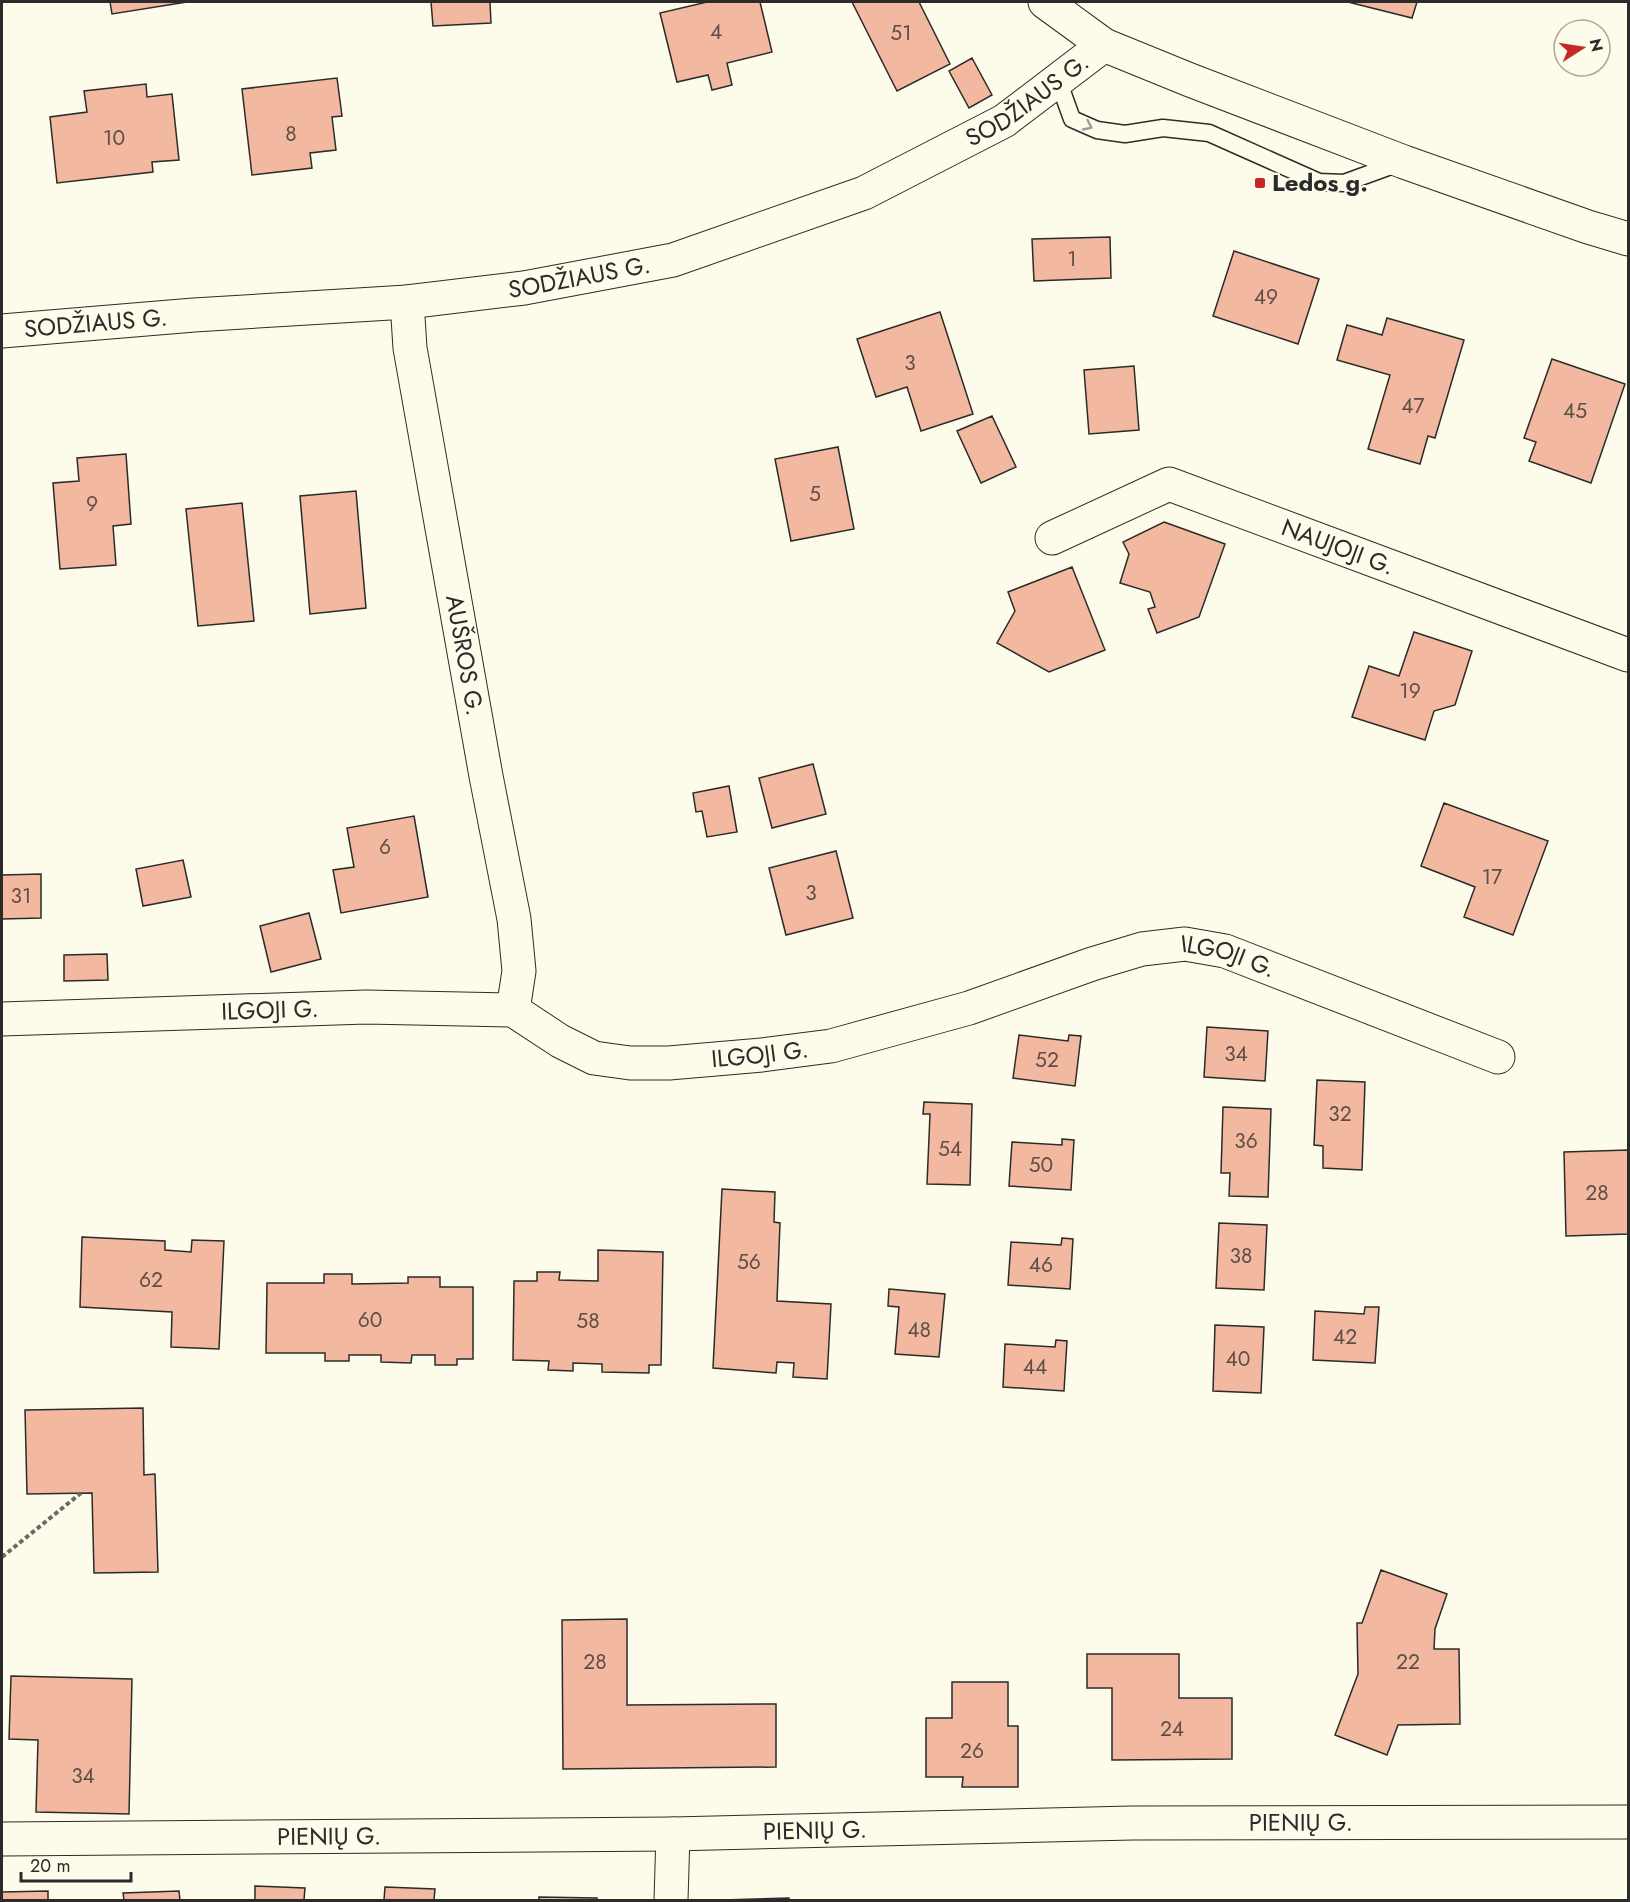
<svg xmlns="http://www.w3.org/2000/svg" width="1630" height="1902" font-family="Jost,sans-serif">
	<rect width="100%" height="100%" fill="#fdfbea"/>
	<path fill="#f2b8a0" stroke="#2b2b2b" stroke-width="1.5" d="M110 2H187L112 14Z
		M431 2H490L491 23 433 26Z
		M707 2H760L772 52 727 63 732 85 712 90 708 75 677 82 660 13Z
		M852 2H919L950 64 897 91Z
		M1348 2H1417L1412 18Z
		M972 58 992 95 969 108 949 71Z
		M337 78 342 116 332 117 336 150 310 153 312 168 252 175 242 89Z
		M146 84 147 97 172 94 179 160 152 162 153 172 57 183 50 117 87 112 84 91Z
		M1110 237 1111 278 1034 281 1032 239Z
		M1234 251 1319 279 1298 344 1213 316Z
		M940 312 973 414 921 431 907 387 876 397 857 339Z
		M1387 318 1464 340 1435 438 1428 436 1420 464 1368 449 1390 375 1337 360 1347 325 1382 335Z
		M1552 359 1625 384 1591 483 1529 461 1536 442 1524 438Z
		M1134 366 1139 430 1089 434 1084 370Z
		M992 416 1016 467 981 483 957 431Z
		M838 447 854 529 791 541 775 459Z
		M126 454 131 524 113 526 116 565 60 569 53 483 79 481 77 458Z
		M356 491 366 608 310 614 300 496Z
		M242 503 254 621 198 626 186 509Z
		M1164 522 1225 544 1199 617 1157 633 1148 609 1155 607 1150 592 1120 583 1129 554 1123 542Z
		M1072 567 1105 650 1049 672 997 643 1015 611 1008 592Z
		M1414 632 1472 651 1455 705 1434 711 1425 740 1352 717 1369 666 1399 676Z
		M813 764 826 814 772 828 759 778Z
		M729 786 737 832 707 837 702 811 696 812 693 793Z
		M1444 803 1548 841 1513 935 1464 917 1475 887 1421 866Z
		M414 816 428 897 341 913 333 870 354 867 347 828Z
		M836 851 853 918 786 935 769 868Z
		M183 860 191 897 143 906 136 869Z
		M41 874V918L2 919V875Z
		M309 913 321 959 271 972 260 926Z
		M107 954 108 980 64 981V955Z
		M1207 1027 1268 1031 1265 1081 1204 1077Z
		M1019 1035 1068 1041 1069 1035 1081 1036 1075 1086 1013 1078Z
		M1317 1080 1365 1082 1362 1170 1323 1168V1146L1314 1145Z
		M924 1102 972 1104 970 1185 927 1184 930 1114H923Z
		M1223 1107 1271 1109 1268 1197 1229 1196 1230 1173H1221Z
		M1062 1139 1074 1140 1071 1190 1009 1186 1012 1142 1062 1145Z
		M1628 1150V1234L1566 1236 1564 1152Z
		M722 1189 775 1192 774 1222 780 1223 777 1301 831 1304 827 1379 793 1377 794 1363 777 1362 776 1373 713 1368Z
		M1219 1223 1267 1225 1264 1290 1216 1288Z
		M82 1237 165 1241V1250L191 1252 192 1240 224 1241 219 1349 171 1347 172 1312 80 1307Z
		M1062 1238 1073 1239 1070 1289 1008 1285 1011 1242 1061 1245Z
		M598 1250 663 1252 661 1365H649V1373L602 1372V1364L573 1363V1371L548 1370 549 1361 513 1360 514 1281H537V1272H560L559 1280 598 1281Z
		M324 1274H352V1284L408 1283V1277H440V1287H473V1359H457V1365H435V1355H412L411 1363 381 1362V1355H349V1361H325V1353H266L267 1283H324Z
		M889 1289 945 1294 939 1357 895 1354 899 1307 888 1306Z
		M1365 1307H1379L1375 1363 1313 1360 1315 1311 1364 1314Z
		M1215 1325 1264 1327 1261 1393 1213 1391Z
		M1056 1340 1067 1341 1064 1391 1003 1387 1005 1344 1055 1347Z
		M143 1408 144 1475 155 1474 158 1572 94 1573 92 1493 27 1494 25 1410Z
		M1381 1570 1447 1594 1435 1629 1434 1649H1459L1460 1724 1398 1725 1387 1755 1335 1735 1358 1674 1357 1623H1362Z
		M627 1619V1705L776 1704V1767L563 1769 562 1620Z
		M1087 1654H1179V1698H1232V1759L1112 1760V1688H1087Z
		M11 1676 132 1679 129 1814 36 1812 38 1740 9 1739Z
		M952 1682H1008V1726H1018V1787H962L963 1777H926V1718H952Z
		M255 1886 305 1888 304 1900H255Z
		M385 1887 435 1889 434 1900H384Z
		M48 1891V1900H2V1892Z
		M179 1891 180 1900H124L123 1893Z
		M539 1897 597 1898V1900H539Z
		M789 1898V1900H722Z"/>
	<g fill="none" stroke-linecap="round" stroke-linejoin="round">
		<g stroke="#2b2b2b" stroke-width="19">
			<path id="lane" d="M1058 80 1072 119 1097 130 1125 134 1163 128 1209 133 1319 182 1344 183 1399 163"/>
		</g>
		<g stroke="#2b2b2b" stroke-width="35">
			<g id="street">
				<path d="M1045 2 1104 45 1190 80 1404 162 1588 227 1628 239"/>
				<path id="s1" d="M407 302 410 348 486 776 514 919 519 971 513 1010"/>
				<path id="s2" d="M2 331 194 315 407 302 524 288 673 260 864 193 1004 121 1104 45"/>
				<path id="s3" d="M1052 538 1169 484 1628 655"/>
				<path id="s4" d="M2 1019 366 1007 513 1010 560 1041 594 1058 630 1063H669L762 1055 831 1046 969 1008 1092 964 1142 949 1185 944 1225 951 1498 1057"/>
				<path id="s5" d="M2 1839 673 1834 1132 1823 1628 1822"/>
				<path d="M671 1900 673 1834"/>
			</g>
		</g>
		<path stroke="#6a6964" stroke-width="4" stroke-dasharray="4.5 3" stroke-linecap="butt" d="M2 1557 81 1493"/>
		<use href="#lane" stroke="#fdfbea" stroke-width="16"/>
		<use href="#street" stroke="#fdfbea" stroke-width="33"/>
	</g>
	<defs><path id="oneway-chevron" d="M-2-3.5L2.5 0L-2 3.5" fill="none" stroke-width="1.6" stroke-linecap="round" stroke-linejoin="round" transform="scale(1.5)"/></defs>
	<use stroke="#9e9d94" href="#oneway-chevron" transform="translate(1088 126) rotate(25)"/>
	<rect fill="#c62828" stroke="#fdfbea" stroke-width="2" x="1254" y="177" width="12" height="12" rx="3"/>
	<g text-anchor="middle" stroke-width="4.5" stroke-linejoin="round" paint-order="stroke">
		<g font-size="21" fill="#5d4e48">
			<text x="716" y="39">4</text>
			<text x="901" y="40">51</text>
			<text x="291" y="141">8</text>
			<text x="114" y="145">10</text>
			<text x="1072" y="266">1</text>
			<text x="1266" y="304">49</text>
			<text x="910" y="370">3</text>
			<text x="1413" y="413">47</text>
			<text x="1575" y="418">45</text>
			<text x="815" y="501">5</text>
			<text x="92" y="511">9</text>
			<text x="1410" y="698">19</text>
			<text x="385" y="854">6</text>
			<text x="1492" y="884">17</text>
			<text x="811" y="900">3</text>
			<text x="21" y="903">31</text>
			<text x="1236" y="1061">34</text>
			<text x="1047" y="1067">52</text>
			<text x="1340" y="1121">32</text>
			<text x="1246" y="1148">36</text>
			<text x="950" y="1156">54</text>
			<text x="1041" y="1172">50</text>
			<text x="1597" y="1200">28</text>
			<text x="1241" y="1263">38</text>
			<text x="749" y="1269">56</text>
			<text x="1041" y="1272">46</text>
			<text x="151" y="1287">62</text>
			<text x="370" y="1327">60</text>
			<text x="588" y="1328">58</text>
			<text x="919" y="1337">48</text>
			<text x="1345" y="1344">42</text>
			<text x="1238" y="1366">40</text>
			<text x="1035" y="1374">44</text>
			<text x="595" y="1669">28</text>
			<text x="1408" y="1669">22</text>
			<text x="1172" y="1736">24</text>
			<text x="972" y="1758">26</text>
			<text x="83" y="1783">34</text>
		</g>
		<g font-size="24" fill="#2b2b2b" stroke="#fdfbea">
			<text dy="8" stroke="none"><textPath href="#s2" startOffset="1066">SODŽIAUS G.</textPath></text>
			<text dy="8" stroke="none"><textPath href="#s2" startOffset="580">SODŽIAUS G.</textPath></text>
			<text dy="8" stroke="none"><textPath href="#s2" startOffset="94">SODŽIAUS G.</textPath></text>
			<text dy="8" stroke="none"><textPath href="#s3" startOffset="309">NAUJOJI G.</textPath></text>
			<text dy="8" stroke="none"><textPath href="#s1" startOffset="358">AUŠROS G.</textPath></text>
			<text dy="8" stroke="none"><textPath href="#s4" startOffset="1258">ILGOJI G.</textPath></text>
			<text dy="8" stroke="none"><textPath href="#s4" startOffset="268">ILGOJI G.</textPath></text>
			<text dy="8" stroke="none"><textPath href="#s4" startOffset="772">ILGOJI G.</textPath></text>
			<text dy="8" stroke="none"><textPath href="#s5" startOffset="1299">PIENIŲ G.</textPath></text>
			<text dy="8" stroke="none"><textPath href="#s5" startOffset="813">PIENIŲ G.</textPath></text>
			<text dy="8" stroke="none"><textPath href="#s5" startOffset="327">PIENIŲ G.</textPath></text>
		</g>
		<g font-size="24" font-weight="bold" fill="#2b2b2b" stroke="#fdfbea" text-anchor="start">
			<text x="1272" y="191">Ledos g.</text>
		</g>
	</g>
	<rect width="1630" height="1902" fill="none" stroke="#2b2b2b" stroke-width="6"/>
	<g transform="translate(1582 48) rotate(78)"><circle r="28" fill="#fdfbea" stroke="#a9a89e" stroke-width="1.5"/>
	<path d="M0-4.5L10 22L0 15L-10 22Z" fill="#c62828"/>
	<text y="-9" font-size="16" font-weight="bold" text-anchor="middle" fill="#2b2b2b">N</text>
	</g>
	<path d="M21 1872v9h110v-9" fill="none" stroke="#2b2b2b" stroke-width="3"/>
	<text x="30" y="1872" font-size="18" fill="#2b2b2b" stroke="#fdfbea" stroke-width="4.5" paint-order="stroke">20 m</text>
</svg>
